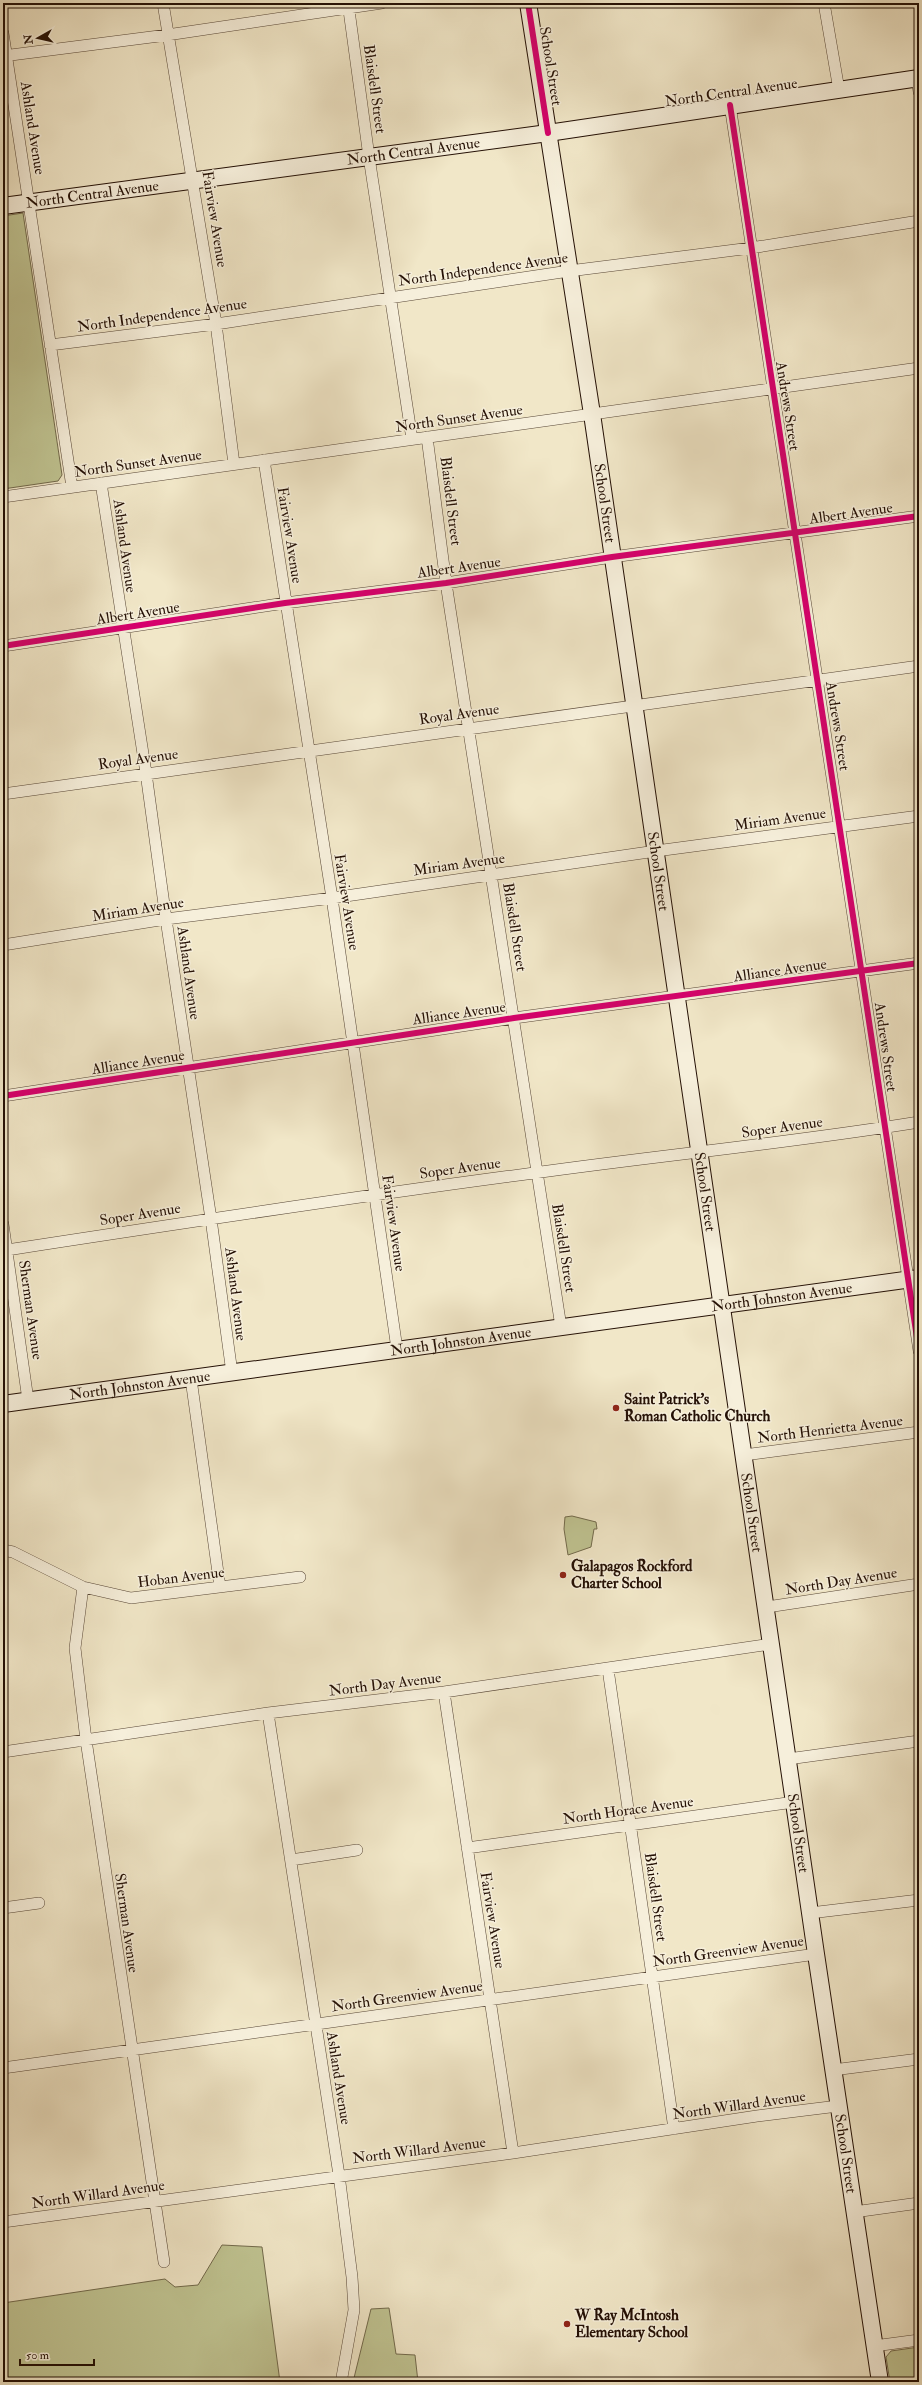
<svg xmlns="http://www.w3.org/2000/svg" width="922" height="2385" font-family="'IM FELL Double Pica',serif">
	<rect width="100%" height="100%" fill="#f1e7c8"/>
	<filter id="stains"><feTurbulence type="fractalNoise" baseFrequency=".005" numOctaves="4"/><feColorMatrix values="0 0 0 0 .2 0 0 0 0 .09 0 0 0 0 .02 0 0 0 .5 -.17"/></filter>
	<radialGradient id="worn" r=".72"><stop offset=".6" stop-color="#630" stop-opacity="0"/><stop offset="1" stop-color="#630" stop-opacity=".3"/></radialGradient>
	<path fill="#c0c492" stroke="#726a4c" d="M23 213 62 475 58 481 3 489V216Z
		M572 1516 596 1522 597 1529H594L591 1547 568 1555 564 1529 565 1517Z
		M222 2245 262 2247 280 2382H3V2303L165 2279 175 2287 198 2285Z
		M389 2308 396 2354 415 2355 418 2382H353L371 2309Z
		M919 2347V2382H890L886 2357 891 2351Z"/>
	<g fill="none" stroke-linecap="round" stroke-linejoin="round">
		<g stroke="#574636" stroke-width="12">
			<path id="street" d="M163 3 216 324 234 464
				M348 3 369 157 412 439
				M824 3 839 90
				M3 33 72 487
				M3 56 167 35 382 3
				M917 78 919 92
				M730 105C793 521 857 936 919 1351
				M50 345 216 324 569 271 751 248 919 221
				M427 437 446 583 561 1327
				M264 460 332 898 397 1349
				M101 483 146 773 166 919 211 1219 232 1373
				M3 497 919 368
				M3 646 285 603 446 583 612 557 919 516
				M3 794 919 666
				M3 945 166 919 332 898 656 851 919 816
				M3 1096 514 1018 919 963
				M3 1224 28 1400
				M7 1250C182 1223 358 1196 534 1173 662 1155 791 1143 919 1122
				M191 1379 220 1587
				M744 1455 919 1432
				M3 1550 13 1552 83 1587 131 1598 300 1577
				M83 1587 75 1648 86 1740 164 2262
				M767 1607 919 1584
				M608 1669 674 2129
				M444 1692 513 2153
				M268 1713 339 2175 352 2277 354 2310 342 2377
				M3 1752 268 1713 444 1692 771 1644
				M788 1759 919 1741
				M467 1848 794 1802
				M291 1860 357 1850
				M3 1908 39 1903
				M810 1913 919 1900
				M3 2068 816 1954
				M833 2070 919 2059
				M854 2212 919 2203
				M3 2222 513 2153 757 2116 838 2106
				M874 2346 919 2340"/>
		</g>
		<g stroke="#241005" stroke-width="18">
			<g id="secondary">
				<path id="s1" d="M528 3 592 414 816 1954 880 2382"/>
				<path id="s2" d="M3 206 548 133 919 78"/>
				<path id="s3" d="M3 1404 919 1278"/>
			</g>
		</g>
		<use href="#street" stroke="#f6efdb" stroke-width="11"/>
		<use href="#secondary" stroke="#f6efdb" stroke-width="16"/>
		<g stroke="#f6efdb" stroke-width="8">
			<path id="cycleway" d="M528 3 548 133
				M730 105C793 521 857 936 919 1351
				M3 646 285 603 446 583 612 557 919 516
				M3 1096 514 1018 919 963"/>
		</g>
		<use href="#cycleway" stroke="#d6006c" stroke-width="6"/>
	</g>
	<g fill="#8f2418" stroke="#f6efdb" stroke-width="1.5">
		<circle cx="616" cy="1408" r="4"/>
		<circle cx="563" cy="1575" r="4"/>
		<circle cx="567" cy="2324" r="4"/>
	</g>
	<g text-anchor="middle" stroke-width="3" stroke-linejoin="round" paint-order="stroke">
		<g font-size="15" fill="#241005" stroke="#f6efdb">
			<text transform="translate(551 66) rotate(81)" y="5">School Street</text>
			<text transform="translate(375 89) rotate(82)" y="5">Blaisdell Street</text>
			<text transform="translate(731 92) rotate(-8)" y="5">North Central Avenue</text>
			<text transform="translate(33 128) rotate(81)" y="5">Ashland Avenue</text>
			<text dy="5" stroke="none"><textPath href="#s2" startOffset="414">North Central Avenue</textPath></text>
			<text dy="5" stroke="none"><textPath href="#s2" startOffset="90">North Central Avenue</textPath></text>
			<text transform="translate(215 219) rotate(81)" y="5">Fairview Avenue</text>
			<text transform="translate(483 269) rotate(-8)" y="5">North Independence Avenue</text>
			<text transform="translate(162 315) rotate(-8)" y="5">North Independence Avenue</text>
			<text transform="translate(788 406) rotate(81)" y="5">Andrews Street</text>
			<text transform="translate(459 418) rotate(-8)" y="5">North Sunset Avenue</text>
			<text transform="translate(138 463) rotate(-8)" y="5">North Sunset Avenue</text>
			<text transform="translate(451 501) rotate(83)" y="5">Blaisdell Street</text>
			<text dy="5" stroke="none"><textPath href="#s1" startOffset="506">School Street</textPath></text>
			<text transform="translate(851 513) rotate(-8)" y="5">Albert Avenue</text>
			<text transform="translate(290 535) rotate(81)" y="5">Fairview Avenue</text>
			<text transform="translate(125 546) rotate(82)" y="5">Ashland Avenue</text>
			<text transform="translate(459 567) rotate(-8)" y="5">Albert Avenue</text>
			<text transform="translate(138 613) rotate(-9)" y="5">Albert Avenue</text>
			<text transform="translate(459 714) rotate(-8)" y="5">Royal Avenue</text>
			<text transform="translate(838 726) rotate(81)" y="5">Andrews Street</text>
			<text transform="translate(138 759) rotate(-8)" y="5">Royal Avenue</text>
			<text transform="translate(780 819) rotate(-8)" y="5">Miriam Avenue</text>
			<text transform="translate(459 864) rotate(-8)" y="5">Miriam Avenue</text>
			<text dy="5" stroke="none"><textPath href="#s1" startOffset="878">School Street</textPath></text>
			<text transform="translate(347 902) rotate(81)" y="5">Fairview Avenue</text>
			<text transform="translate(138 909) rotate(-9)" y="5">Miriam Avenue</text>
			<text transform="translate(515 927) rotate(81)" y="5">Blaisdell Street</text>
			<text transform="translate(780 970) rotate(-8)" y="5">Alliance Avenue</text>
			<text transform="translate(189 973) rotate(82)" y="5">Ashland Avenue</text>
			<text transform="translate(459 1013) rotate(-8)" y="5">Alliance Avenue</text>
			<text transform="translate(886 1047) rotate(82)" y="5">Andrews Street</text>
			<text transform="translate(138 1062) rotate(-9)" y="5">Alliance Avenue</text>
			<text transform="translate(782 1127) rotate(-8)" y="5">Soper Avenue</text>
			<text transform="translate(460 1168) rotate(-8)" y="5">Soper Avenue</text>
			<text dy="5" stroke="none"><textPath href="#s1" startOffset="1202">School Street</textPath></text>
			<text transform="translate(140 1214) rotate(-9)" y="5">Soper Avenue</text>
			<text transform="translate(394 1223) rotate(82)" y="5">Fairview Avenue</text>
			<text transform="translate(564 1248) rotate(81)" y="5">Blaisdell Street</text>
			<text transform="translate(236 1294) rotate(83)" y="5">Ashland Avenue</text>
			<text dy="5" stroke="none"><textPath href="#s3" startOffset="786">North Johnston Avenue</textPath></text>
			<text transform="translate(31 1310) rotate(82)" y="5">Sherman Avenue</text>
			<text dy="5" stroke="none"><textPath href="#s3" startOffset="462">North Johnston Avenue</textPath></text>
			<text dy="5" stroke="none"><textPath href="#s3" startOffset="138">North Johnston Avenue</textPath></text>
			<text transform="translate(830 1429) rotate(-7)" y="5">North Henrietta Avenue</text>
			<text dy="5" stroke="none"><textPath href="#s1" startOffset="1526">School Street</textPath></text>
			<text transform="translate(181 1577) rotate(-7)" y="5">Hoban Avenue</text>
			<text transform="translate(841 1581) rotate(-9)" y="5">North Day Avenue</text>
			<text transform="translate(385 1684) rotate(-7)" y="5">North Day Avenue</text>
			<text transform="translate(628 1810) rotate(-8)" y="5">North Horace Avenue</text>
			<text dy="5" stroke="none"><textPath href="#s1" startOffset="1850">School Street</textPath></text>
			<text transform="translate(656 1897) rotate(82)" y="5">Blaisdell Street</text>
			<text transform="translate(493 1920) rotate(81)" y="5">Fairview Avenue</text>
			<text transform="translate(127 1923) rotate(82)" y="5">Sherman Avenue</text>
			<text transform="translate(728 1951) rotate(-8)" y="5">North Greenview Avenue</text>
			<text transform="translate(407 1996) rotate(-8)" y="5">North Greenview Avenue</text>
			<text transform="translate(339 2078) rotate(81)" y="5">Ashland Avenue</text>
			<text transform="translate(739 2105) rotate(-8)" y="5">North Willard Avenue</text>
			<text transform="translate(419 2150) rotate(-7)" y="5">North Willard Avenue</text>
			<text dy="5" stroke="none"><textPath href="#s1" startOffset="2174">School Street</textPath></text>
			<text transform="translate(98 2194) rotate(-8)" y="5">North Willard Avenue</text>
		</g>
		<g font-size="15" font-weight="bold" fill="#241005" stroke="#f6efdb" text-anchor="start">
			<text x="624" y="1404">Saint Patrick's<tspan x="624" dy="17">Roman Catholic Church</tspan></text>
			<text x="571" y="1571">Galapagos Rockford<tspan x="571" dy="17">Charter School</tspan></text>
			<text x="575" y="2320">W Ray McIntosh<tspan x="575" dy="17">Elementary School</tspan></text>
		</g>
	</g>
	<rect width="922" height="2385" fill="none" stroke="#f1e7c8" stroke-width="16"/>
	<rect x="4" y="4" width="914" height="2377" fill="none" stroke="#241005" stroke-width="2"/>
	<rect x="8" y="8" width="906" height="2369" fill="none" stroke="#241005"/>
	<g transform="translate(38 38) rotate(262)" stroke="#f6efdb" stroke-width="3" paint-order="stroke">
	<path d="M0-3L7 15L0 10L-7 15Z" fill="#241005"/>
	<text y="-6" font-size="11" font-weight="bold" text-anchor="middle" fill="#241005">N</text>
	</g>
	<path d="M20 2359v6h74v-6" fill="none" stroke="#241005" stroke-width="2"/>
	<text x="26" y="2359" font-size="12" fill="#241005" stroke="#f6efdb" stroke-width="3" paint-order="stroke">50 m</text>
	<rect width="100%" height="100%" filter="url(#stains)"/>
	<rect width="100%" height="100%" fill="url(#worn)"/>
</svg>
